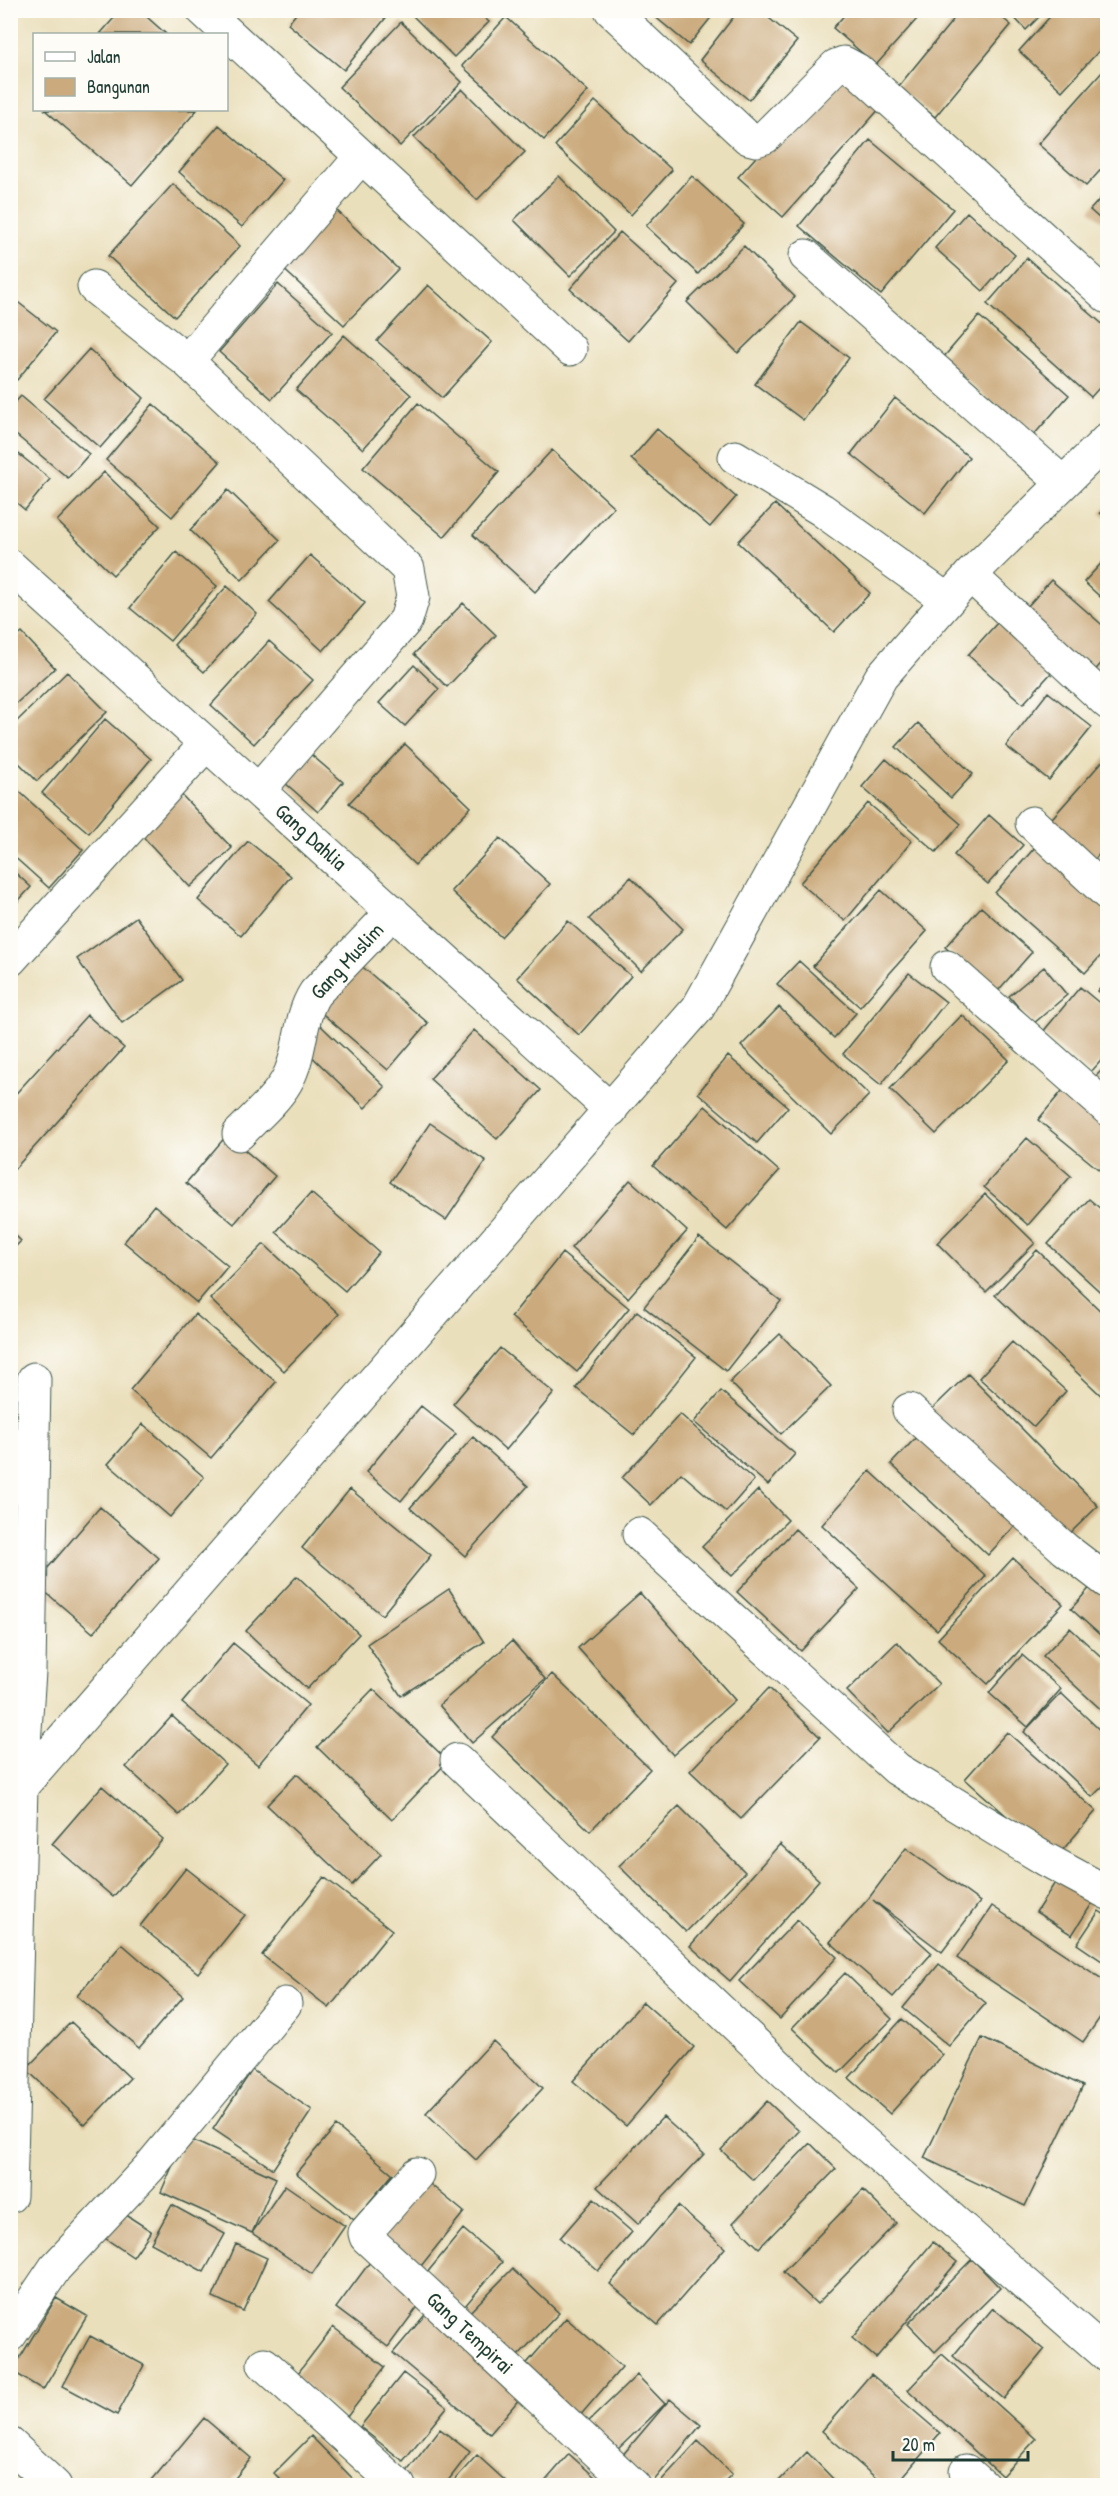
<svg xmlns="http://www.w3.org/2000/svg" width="1118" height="2496" font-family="'Patrick Hand',sans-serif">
	<rect width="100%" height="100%" fill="#fdfcf7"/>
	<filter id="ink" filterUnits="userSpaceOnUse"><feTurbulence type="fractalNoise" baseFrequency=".0167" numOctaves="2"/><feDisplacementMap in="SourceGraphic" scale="12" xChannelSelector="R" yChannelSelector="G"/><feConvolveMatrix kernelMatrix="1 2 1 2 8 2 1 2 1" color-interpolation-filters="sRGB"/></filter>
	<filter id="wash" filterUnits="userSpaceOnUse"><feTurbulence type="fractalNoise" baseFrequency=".008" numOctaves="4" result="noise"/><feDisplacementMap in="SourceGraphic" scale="24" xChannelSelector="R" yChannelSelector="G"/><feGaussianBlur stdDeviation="1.35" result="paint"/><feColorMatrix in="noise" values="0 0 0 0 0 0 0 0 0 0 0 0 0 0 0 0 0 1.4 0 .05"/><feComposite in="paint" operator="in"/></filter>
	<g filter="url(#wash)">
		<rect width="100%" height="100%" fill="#eadfbb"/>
		<g id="blocks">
			<path fill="#cbaa7d" d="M121 10H139L166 34H100Z
				M299 10H382L388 15 344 70 288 24Z
				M418 10H476L489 22 454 57 413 16Z
				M647 10H717L689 45Z
				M739 10H759L797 41 749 100 700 60Z
				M849 10H925L876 65 833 28Z
				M961 10H993L1011 25 935 117 898 87Z
				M1007 10H1046L1026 30Z
				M1056 10H1108V41L1062 91 1019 51Z
				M506 17 588 91 544 140 462 66Z
				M401 22 462 82 400 146 339 87Z
				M838 66 882 106 783 217 738 177Z
				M1103 71 1108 75V162L1086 186 1038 144Z
				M462 89 525 152 477 200 414 137Z
				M595 101 672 170 631 215 555 146Z
				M45 110H197L132 185Z
				M219 125 283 180 242 227 179 172Z
				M870 140 953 209 881 295 799 226Z
				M559 176 614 232 570 276 514 220Z
				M692 176 744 224 698 274 646 226Z
				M173 184 240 246 175 317 108 256Z
				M1108 190V226L1090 210Z
				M332 206 398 269 344 325 278 264Z
				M967 212 1015 255 983 291 935 248Z
				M620 232 678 284 628 341 570 289Z
				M744 246 795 297 738 353 687 302Z
				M1027 258 1108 329V378L1091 397 987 304Z
				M278 284 332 332 272 399 219 352Z
				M428 285 492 342 442 398 377 341Z
				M10 296 56 332 17 380 10 374Z
				M979 316 1069 395 1032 437 942 359Z
				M801 322 849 358 803 420 755 384Z
				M344 335 411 395 363 449 296 390Z
				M89 349 144 398 100 448 44 399Z
				M21 396 89 454 68 478 10 430V408Z
				M895 398 969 457 925 513 851 454Z
				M418 403 499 472 444 537 363 468Z
				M153 404 220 462 172 517 106 460Z
				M657 429 736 497 710 527 631 459Z
				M10 447 50 479 25 510 10 497Z
				M552 450 614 507 535 592 473 535Z
				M104 472 160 526 113 575 57 521Z
				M228 490 280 540 242 580 190 530Z
				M775 504 870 593 834 632 738 542Z
				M1108 504V519L1100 513Z
				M176 552 217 586 170 641 130 608Z
				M310 555 365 603 323 651 269 602Z
				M1108 556V604L1084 582Z
				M1051 580 1108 630V656L1089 677 1019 616Z
				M227 586 257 614 204 672 174 645Z
				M463 603 496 635 447 687 414 654Z
				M998 622 1052 672 1023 704 968 655Z
				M22 633 55 668 10 709V643Z
				M269 641 313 680 254 744 211 705Z
				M414 665 439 689 405 726 379 703Z
				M67 672 107 712 37 781 10 754V728Z
				M1048 692 1092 727 1049 780 1006 746Z
				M105 719 151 759 89 833 42 793Z
				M918 723 973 774 951 798 896 747Z
				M405 744 471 807 415 865 349 803Z
				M301 746 343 782 318 812 276 775Z
				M1108 755V844L1090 865 1046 825Z
				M886 759 961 824 936 852 862 787Z
				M10 783 83 850 49 888 10 853Z
				M175 788 232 848 190 887 133 826Z
				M868 803 912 841 845 921 800 883Z
				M989 815 1023 845 988 884 954 855Z
				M500 838 550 884 501 937 451 891Z
				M248 841 291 876 241 936 198 900Z
				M1037 845 1108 909V948L1085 973 995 893Z
				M10 868 31 887 10 910Z
				M631 877 683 929 641 971 589 919Z
				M881 890 927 931 860 1007 813 966Z
				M981 907 1032 952 996 993 945 947Z
				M136 917 182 980 122 1023 77 959Z
				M568 921 631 976 579 1035 517 978Z
				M351 957 428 1023 388 1070 310 1003Z
				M799 961 856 1013 834 1038 777 984Z
				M1044 967 1067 995 1033 1024 1009 996Z
				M909 973 946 1002 881 1085 843 1054Z
				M1108 978V998L1098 991Z
				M1080 987 1108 1010V1053L1090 1073 1042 1033Z
				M779 1007 869 1095 831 1134 741 1046Z
				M87 1015 124 1048 10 1174V1100Z
				M962 1015 1009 1060 936 1134 890 1089Z
				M319 1024 385 1087 365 1108 300 1045Z
				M474 1030 541 1090 497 1139 430 1079Z
				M728 1056 788 1107 757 1143 698 1093Z
				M1108 1064V1093L1093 1079Z
				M1067 1085 1108 1118V1177L1038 1120Z
				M705 1106 779 1171 727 1230 653 1166Z
				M430 1123 486 1161 446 1220 390 1182Z
				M227 1135 275 1176 234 1224 186 1183Z
				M1027 1138 1071 1176 1028 1225 984 1187Z
				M630 1180 687 1231 628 1298 571 1248Z
				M311 1193 379 1252 345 1291 276 1232Z
				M985 1194 1035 1243 986 1292 937 1243Z
				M1089 1199 1108 1215V1299L1048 1244Z
				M154 1205 228 1266 197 1303 124 1242Z
				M10 1230 21 1241 10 1252Z
				M699 1237 781 1301 726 1371 644 1307Z
				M264 1244 339 1314 284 1371 210 1299Z
				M1037 1250 1108 1318V1402L995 1295Z
				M562 1253 629 1308 577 1372 511 1317Z
				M637 1311 696 1357 634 1435 576 1388Z
				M195 1314 276 1382 211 1458 130 1390Z
				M780 1334 831 1386 781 1434 730 1382Z
				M1012 1342 1066 1391 1034 1427 979 1378Z
				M500 1348 554 1393 506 1450 453 1404Z
				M968 1374 1098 1506 1061 1542 931 1410Z
				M721 1391 795 1454 768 1485 694 1422Z
				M421 1406 456 1434 401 1501 366 1472Z
				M680 1414 754 1480 726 1512 681 1473 651 1505 622 1478Z
				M143 1424 204 1477 170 1517 108 1464Z
				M925 1428 1022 1518 988 1555 891 1464Z
				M473 1437 528 1486 465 1556 410 1508Z
				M870 1471 986 1576 937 1630 822 1525Z
				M350 1489 431 1555 382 1615 302 1548Z
				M758 1490 788 1520 732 1576 702 1547Z
				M100 1507 159 1558 93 1633 35 1583Z
				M795 1529 859 1589 801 1651 737 1592Z
				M1013 1558 1063 1604 988 1684 938 1639Z
				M297 1576 359 1634 307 1689 246 1631Z
				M1093 1584 1108 1596V1642L1071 1609Z
				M449 1589 484 1642 401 1696 367 1644Z
				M640 1593 735 1700 673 1755 578 1648Z
				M1070 1628 1108 1663V1716L1043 1656Z
				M512 1641 545 1679 472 1743 439 1705Z
				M897 1642 939 1684 888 1733 847 1691Z
				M233 1643 308 1705 258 1765 182 1703Z
				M1022 1655 1061 1689 1028 1727 989 1693Z
				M552 1674 650 1769 590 1831 492 1737Z
				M769 1688 820 1737 741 1819 690 1771Z
				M373 1689 448 1761 392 1820 317 1747Z
				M1061 1693 1108 1738V1781L1092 1797 1024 1732Z
				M172 1716 225 1764 179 1815 126 1767Z
				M1007 1732 1096 1811 1055 1859 965 1779Z
				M297 1774 381 1854 352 1885 267 1805Z
				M102 1786 163 1839 113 1897 52 1844Z
				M679 1806 745 1872 686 1932 619 1866Z
				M780 1844 819 1880 730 1981 690 1946Z
				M906 1848 980 1902 942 1952 873 1900 932 1953 893 1997 830 1942 869 1898Z
				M186 1868 245 1915 198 1973 140 1926Z
				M324 1877 392 1930 329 2008 262 1955Z
				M1058 1878 1093 1902 1072 1935 1036 1912Z
				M992 1906 1108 1983V2006L1083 2042 957 1958Z
				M1099 1911 1108 1917V1965L1077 1944Z
				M797 1920 837 1957 780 2019 739 1981Z
				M122 1944 183 1997 139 2048 77 1996Z
				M939 1964 986 2003 949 2046 903 2008Z
				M845 1973 892 2019 839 2073 792 2028Z
				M643 2002 694 2047 626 2126 573 2081Z
				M902 2019 943 2055 890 2114 849 2078Z
				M71 2022 130 2078 85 2125 26 2069Z
				M982 2038 1083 2086 1025 2206 924 2158Z
				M493 2041 543 2088 476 2160 426 2113Z
				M252 2070 312 2110 273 2169 213 2129Z
				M767 2101 799 2131 753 2180 721 2150Z
				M663 2117 704 2154 638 2224 597 2187Z
				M336 2126 393 2174 354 2220 296 2173Z
				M185 2137 276 2178 252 2233 161 2192Z
				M810 2143 836 2169 759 2248 733 2223Z
				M425 2180 464 2212 421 2266 382 2234Z
				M285 2185 345 2226 312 2274 252 2233Z
				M863 2190 896 2223 817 2304 783 2272Z
				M594 2199 632 2232 598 2271 560 2238Z
				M172 2205 225 2234 204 2272 151 2243Z
				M678 2206 725 2248 658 2325 610 2284Z
				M117 2209 151 2231 133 2257 99 2234Z
				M463 2229 502 2262 465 2306 426 2274Z
				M933 2242 957 2262 876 2358 852 2338Z
				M236 2244 267 2258 243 2311 213 2297Z
				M972 2259 1000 2288 935 2352 908 2324Z
				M370 2262 422 2301 388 2347 336 2308Z
				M512 2269 559 2313 512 2362 465 2317Z
				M56 2298 87 2316 43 2390 12 2371Z
				M993 2308 1044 2350 1004 2399 953 2356Z
				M429 2310 526 2391 490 2434 393 2353Z
				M566 2318 622 2367 578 2418 522 2369Z
				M333 2327 385 2367 347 2417 295 2377Z
				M90 2336 144 2365 117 2415 63 2386Z
				M942 2354 1036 2439 1002 2476 908 2390Z
				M403 2373 447 2407 403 2461 360 2427Z
				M871 2374 940 2433 895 2486H885L822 2431Z
				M637 2375 665 2404 616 2451 588 2422Z
				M670 2399 701 2425 652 2483 621 2457Z
				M204 2418 251 2458 229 2486H147Z
				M440 2429 470 2452 444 2486H421L405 2474Z
				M311 2436 360 2486H287L274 2473Z
				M698 2441 732 2474 720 2486H661L659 2483Z
				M807 2452 840 2486H774Z
				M569 2454 605 2486H541Z
				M477 2455 511 2486H449Z"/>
		</g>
	</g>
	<g filter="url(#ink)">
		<use href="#blocks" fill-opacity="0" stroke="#3d5548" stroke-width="1.5"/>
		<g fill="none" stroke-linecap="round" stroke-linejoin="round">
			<g stroke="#3d5548" stroke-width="35">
				<path id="minor" d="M203 10 570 349
					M611 10 748 138 756 140 765 137 836 66 844 63 857 70 1108 297
					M806 256 1063 483
					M94 287 187 361 408 569 413 597 406 620 259 790
					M187 361 360 158
					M735 457 822 510 947 600
					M10 566 611 1110
					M970 575 1108 703
					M1032 823 1108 894
					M10 960 206 744
					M947 967 1108 1109
					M239 1134C254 1118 275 1101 286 1082 302 1055 298 1019 315 993L393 912
					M909 1410 1065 1549 1108 1582
					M639 1534 897 1769 1045 1859 1108 1893
					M457 1760 805 2091 1108 2356
					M21 1787 29 1672 34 1379
					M417 2174 365 2233 366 2237 634 2486
					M10 2196 21 1787 698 1008 881 677 970 575 1108 439
					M10 2335 55 2268 149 2168 285 2004
					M264 2364 399 2486
					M10 2444 55 2486
					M966 2471 983 2486"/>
			</g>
			<use href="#minor" stroke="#fff" stroke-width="33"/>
		</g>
	</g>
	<g text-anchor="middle" stroke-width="4.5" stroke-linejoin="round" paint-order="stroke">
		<g font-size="21" fill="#1f3d34" stroke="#fdfcf7">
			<text transform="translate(311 837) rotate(42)" y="7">Gang Dahlia</text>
			<text transform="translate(347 961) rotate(-47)" y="7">Gang Muslim</text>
			<text transform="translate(470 2333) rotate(43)" y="7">Gang Tempirai</text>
		</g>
	</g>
	<rect width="1118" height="2496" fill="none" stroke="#fdfcf7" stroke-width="36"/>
	<rect x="33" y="33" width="195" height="78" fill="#fdfcf7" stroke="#a4b0a9" stroke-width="1.5"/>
	<rect x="45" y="52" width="30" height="9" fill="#ffffff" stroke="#a4b0a9" stroke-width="1.5"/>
	<text x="87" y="63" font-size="18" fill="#1f3d34">Jalan</text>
	<rect x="45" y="78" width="30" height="18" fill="#cbaa7d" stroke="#a4b0a9" stroke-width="1.5"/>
	<text x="87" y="93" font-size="18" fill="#1f3d34">Bangunan</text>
	<path d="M893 2451v9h135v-9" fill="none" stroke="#1f3d34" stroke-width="3"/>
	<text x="902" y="2451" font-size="18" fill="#1f3d34" stroke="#fdfcf7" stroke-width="4.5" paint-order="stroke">20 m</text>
</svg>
